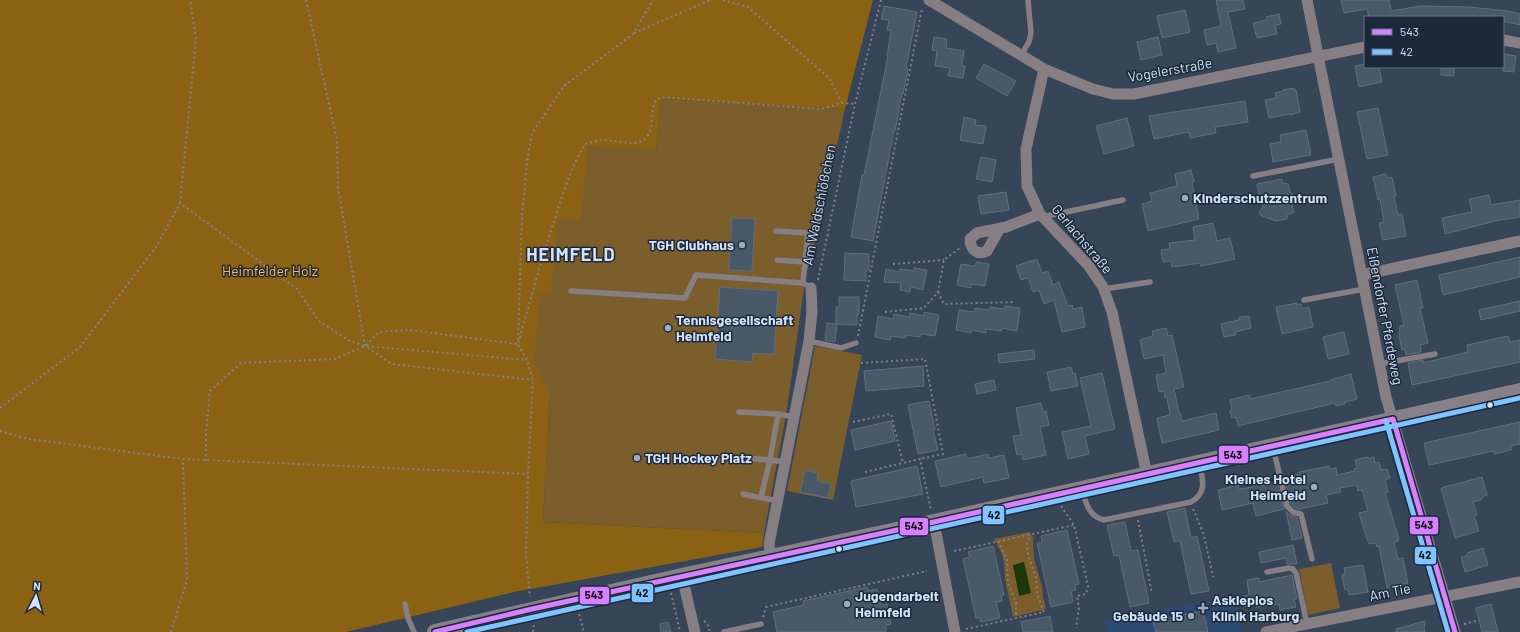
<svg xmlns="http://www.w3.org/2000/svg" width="1520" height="632" font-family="Barlow,sans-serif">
	<rect width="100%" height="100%" fill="#364558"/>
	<path fill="#2c4970" d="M1234 596 1242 632H1107L1104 619Z"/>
	<path fill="#7c5e2d" d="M0 0 644 83 569 124 580 220 588 145 656 150 661 99 845 109 822 214 806 274 786 415 764 533 543 522 550 395Z
		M815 346 862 355 833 500 787 491Z
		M1030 532 1033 538 1034 558 1042 586 1043 596 1046 609 1013 617 1005 579 1004 562 1002 554 994 539Z
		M1331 563 1340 608 1308 615 1299 569Z"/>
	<path fill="#8b6214" d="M0 0H873L845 109 661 99 656 150 588 146 581 220 558 219 551 293 540 294 534 362 550 395 543 522 764 533 762 547 514 592 346 632H0Z"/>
	<path fill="#1c380b" d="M1024 562 1031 593 1019 596 1013 565Z"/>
	<path fill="#495967" stroke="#5e6e7c" d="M1216 0H1243L1245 9 1228 12 1236 48 1218 52 1216 43 1207 45 1204 30 1221 26Z
		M1341 0H1389L1391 11 1420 6 1469 7 1508 11 1520 14V25L1503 21V17H1369L1367 9 1344 13Z
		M884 6 917 12 906 68 908 69 903 94 902 93 895 131 894 130 873 241 851 237 862 175H864L888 56H887L891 31 887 30 889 20 881 19Z
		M1185 10 1190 32 1162 38 1157 16Z
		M1279 14 1281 24 1275 25 1277 34 1257 38 1253 23 1266 20V17Z
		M934 37 947 39 946 48 964 51 962 65 965 66 963 78 948 76 950 68 935 66 937 51 932 50Z
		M1158 37 1162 55 1141 60 1137 42Z
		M1503 54 1516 56 1514 72 1503 71Z
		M984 64 1016 81 1007 96 976 78Z
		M1365 64V67H1379L1382 82 1359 87 1355 66Z
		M1441 67H1454V76L1441 75Z
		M1294 88 1295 90H1296L1300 112 1290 115 1289 114 1269 118 1265 100 1276 98 1275 93 1283 91V90Z
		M1245 101 1248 122 1215 127 1216 133 1190 138 1189 132 1154 139 1149 116Z
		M1378 108 1388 155 1367 159 1357 112Z
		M964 117 976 120 975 125 986 126 983 144 960 140Z
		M1127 118 1134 146 1104 154 1096 126Z
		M1306 130 1311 155 1273 162 1270 144 1281 142 1280 135Z
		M981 157 996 160 992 182 976 179Z
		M1191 170 1194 182 1192 183 1199 219 1148 231 1142 204 1152 201 1150 193 1177 186 1175 174Z
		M1386 174 1387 178 1392 177 1396 196H1394L1398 215 1402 214 1406 236 1383 240 1379 223 1384 222 1380 199 1378 200 1373 177Z
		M1282 179V183L1288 184 1290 192 1295 196V200L1292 204 1294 212 1287 215V219L1276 221 1260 215V211L1269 196 1260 197 1257 184Z
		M1006 192 1009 210 981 214 978 196Z
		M1489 195 1491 205 1520 200V217L1495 221 1445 234 1442 218 1472 212 1469 199Z
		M732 218 755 219 752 271 729 270Z
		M1213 223 1217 241 1230 238 1235 259 1201 266 1200 263 1172 267 1171 261 1163 262 1161 250 1170 249 1169 243 1195 240 1193 227Z
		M845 253 869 254V270H866V281L844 280Z
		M1520 257V277L1443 295 1439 275Z
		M1037 259 1042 273 1048 271 1053 285 1059 282 1068 306 1072 305 1073 309 1082 307 1085 327 1062 332 1054 300 1044 304 1039 290 1033 292 1028 278 1021 280 1016 266Z
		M976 262 989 264 985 286 971 284V288L957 285 961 264 975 266Z
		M914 268 927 270 923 290 911 287 910 292 900 290 901 283 884 282 886 269 900 272V269L914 271Z
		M1417 280 1423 308H1420L1428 343 1420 345 1421 352 1406 355 1405 349 1402 350 1399 336 1400 326 1404 325 1395 285Z
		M720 287 778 291 774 354 753 353 752 362 715 359Z
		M839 297H859V314H857V325L837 324 835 342 825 340 827 323 836 324V307H839Z
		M1520 301V311L1481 320 1479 310Z
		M1297 303V305L1301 304 1302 309 1309 307 1313 327 1282 334 1276 307Z
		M1005 306 1020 308 1017 331 1002 328 1001 331 986 329V333L971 330V333L956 330 959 310 974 312 975 308 989 310 990 307 1005 309Z
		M924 312 939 315 935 336 921 334 920 337 906 335 905 338 891 336 890 340 875 337 878 316 893 319 894 314 909 317 910 313 924 316Z
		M1249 316 1251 328 1235 332 1236 335 1224 337 1221 324 1239 320V317Z
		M1166 328 1168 336 1172 335 1184 387 1174 389 1179 413H1180L1182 421 1216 413 1219 430 1162 443 1157 418 1170 415 1167 398H1165L1164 391 1159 392 1156 375 1166 373 1163 355 1144 359 1140 340 1153 336 1152 331Z
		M1344 332 1349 354 1328 359 1323 337Z
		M1508 336 1510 342 1520 340V362L1412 385 1408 363 1423 360V363L1468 352 1467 345Z
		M1034 350 1035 359 999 363 998 354Z
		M923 366 924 386 866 391 864 371Z
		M1071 367 1073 374 1075 373 1078 386 1051 391 1047 372Z
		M1102 373 1115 429 1085 436 1089 454 1068 459 1062 432 1091 426 1080 378Z
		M1351 374 1357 399 1345 402V404L1336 406 1335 403 1238 426 1236 417 1232 418 1230 410 1232 409 1230 400 1249 395 1250 399 1330 381V380Z
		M994 380 996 390 977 394 975 384Z
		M929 401 935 430H933L938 450 918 454 908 405Z
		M1041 403 1043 412 1046 411 1049 425 1040 427 1046 455 1023 460 1022 454 1017 455 1013 436 1021 435 1016 408Z
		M891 421 895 441 855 450 851 430Z
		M1520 422V444L1511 446V450L1494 454V451L1429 465 1424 443Z
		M966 454 967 459 988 454 989 458 1004 455 1009 478 984 483 983 477 941 487 935 461Z
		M1368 457 1369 459 1374 457 1375 463 1379 462 1381 470 1387 469 1390 478 1385 480 1388 492 1385 493 1399 539 1398 541 1394 542 1398 559 1403 558 1408 583 1387 588 1379 546 1377 547 1376 543 1369 544 1364 530 1359 513 1368 511 1362 490 1358 491 1357 485 1340 488 1341 492 1326 495 1328 503 1299 509 1295 508 1291 504 1285 479 1292 478V476L1299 474V472L1329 466 1330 469 1336 468 1337 475 1355 471 1354 469 1357 468 1355 460Z
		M917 466 923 494 856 507 851 481Z
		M805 470 818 473 817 481 831 484 828 498 800 492Z
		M1482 477 1487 495 1484 496 1481 500 1473 502 1477 515 1474 516 1479 531 1455 538 1441 488Z
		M1268 480 1271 483 1277 482 1284 509 1256 516 1253 503 1222 510 1218 490 1238 485 1239 489 1253 487 1257 483 1262 486Z
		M1185 508 1191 538 1197 536 1209 591 1191 594 1180 541 1174 542 1167 512Z
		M1286 511 1290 515 1297 517 1302 538 1292 540Z
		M1125 522 1131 551 1138 550 1149 603 1130 607 1119 555 1114 556 1107 525Z
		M1067 530 1079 584 1075 585 1076 590 1071 591 1073 602 1051 607 1037 543 1042 542 1041 536Z
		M1293 545 1297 564H1287L1286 558 1261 563 1259 552Z
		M993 546 1004 595H1001L1002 601 996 602 1000 618 981 622 980 618H976L963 559 970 557 968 552Z
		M1483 548 1488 565 1465 572 1461 557 1467 556V553Z
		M1363 565 1368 592 1349 595 1348 589 1345 590 1342 575 1345 574 1344 568Z
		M1292 575 1297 599H1294L1296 607 1280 610 1279 604 1256 607V605L1246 607 1244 596 1249 595 1247 580 1259 578V582Z
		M867 587 868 591 877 589 881 605 887 604 891 624 886 625V632H777L773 612 804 605 803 601Z
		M1491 604 1498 632H1482L1476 608Z
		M1203 610 1208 632H1156L1153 622Z
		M1050 616 1053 632H1023L1021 622Z
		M1425 621 1424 628 1425 632H1396V629Z
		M668 622 671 632H661L660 624Z"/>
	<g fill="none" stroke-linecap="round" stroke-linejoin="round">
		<path stroke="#837f86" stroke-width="2" stroke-dasharray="2 3" stroke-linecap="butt" d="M306 0 337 140 338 187 365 346 392 364 533 380
			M723 0 748 7 829 78 842 103
			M634 33 710 0
			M180 203 196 39 190 0
			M893 264 944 260
			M818 280 855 104 881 0
			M938 292 944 304 1015 302
			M885 312 924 308 938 292 944 260 961 247
			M858 336 922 8
			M518 340 522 216 527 162 532 133 564 86 633 34 653 0
			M518 345 527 360 533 380 528 474 526 554 530 597
			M861 363 925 359 943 454 920 459
			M0 408 80 347 156 247 180 203 297 289 319 321 348 340 365 346 527 360
			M853 422 891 414 903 463
			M0 431 28 439 183 459 528 474
			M206 461V433L210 391 241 363 335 359 365 346 379 332 409 330 518 344C530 302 541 260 555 218 563 193 571 167 585 144 590 143 595 141 600 140 613 138 635 149 646 138 657 126 647 102 661 97L821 109 842 103 855 104
			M865 472 920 459 931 510
			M1061 506 1074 525 1088 586 1086 594 1077 596 1079 608 1076 628
			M1193 509 1204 535 1213 577
			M1138 520 1152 594
			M998 541 1007 560 1008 583 1016 603V618
			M954 551 1074 525
			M671 593 680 632
			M579 614 584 632
			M763 617 766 607 927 571
			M704 621 707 623 710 632
			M1464 624 1479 620
			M966 629 1044 612 1037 594 1036 578 1028 555 1027 543 1030 535
			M171 632 187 580 183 459
			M533 632 534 623"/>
		<path stroke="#877e84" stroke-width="5.5" d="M1021 55 1029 42 1031 33 1028 0
			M1253 176 1339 159
			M1042 217 1123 200
			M776 231 808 233 803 283
			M777 260 805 262
			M1104 289 1150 282
			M571 291 685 298 696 275 803 283 811 288
			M1304 300 1365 289
			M809 341 841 348 856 343
			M1379 364 1435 354
			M739 412 778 414
			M1273 447 1287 506 1293 512 1301 514 1312 559
			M744 458 770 460 778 414 794 417
			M1082 489C1086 503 1088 516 1104 520L1191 502C1207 492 1203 481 1200 465
			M743 494 778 501
			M761 497 770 460 785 462
			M1267 572 1289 568 1293 569 1296 573 1307 624
			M405 604 408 618 414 632
			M724 632 761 624"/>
		<path stroke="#877e84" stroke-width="11" d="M929 0 1044 69 1093 89 1113 94H1134L1365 47
			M1307 0 1386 397 1455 632
			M1503 40 1520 43
			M1044 69 1026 149 1027 186 1040 214 1088 265 1103 287 1112 312 1147 475
			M1000 228 987 251C977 256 970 249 970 239L977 233 1006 227 1040 214
			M1362 275 1520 241
			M934 522 955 632
			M771 557 769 544 809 341 812 311 811 288
			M682 576 695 632
			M1266 632 1520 582"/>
		<path stroke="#888088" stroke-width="16" d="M435 632 682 576 934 522 1520 391"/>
		<g stroke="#1d293a" stroke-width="8">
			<path id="bus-1" d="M1393 419 1455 632
				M435 632 532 609 934 522 1393 419"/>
		</g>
		<g stroke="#1d293a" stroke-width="8">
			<path id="bus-2" d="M1386 421 1448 632
				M467 632 1520 398"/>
		</g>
		<use href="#bus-1" stroke="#d880ff" stroke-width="5"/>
		<use href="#bus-2" stroke="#80c4ff" stroke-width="5"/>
	</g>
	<g fill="#9cacc1" stroke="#1d293a" stroke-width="1.5">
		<circle cx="1185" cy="198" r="4"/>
		<circle cx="742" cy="245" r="4"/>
		<circle cx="668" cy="328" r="4"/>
		<circle cx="637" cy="458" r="4"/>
		<circle cx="1314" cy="487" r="4"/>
		<circle cx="847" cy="604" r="4"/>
		<path d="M1201 602h4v4h4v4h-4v4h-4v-4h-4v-4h4z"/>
		<circle cx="1191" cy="616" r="4"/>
	</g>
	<g fill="#d3e3f9" stroke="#1d293a" stroke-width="1.5">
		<circle cx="1490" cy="405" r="3.5"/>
		<circle cx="839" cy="549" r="3.5"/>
	</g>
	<g text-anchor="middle" stroke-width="3" stroke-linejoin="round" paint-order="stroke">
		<g font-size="14" fill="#d3e3f9" stroke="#1d293a">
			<text transform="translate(1170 70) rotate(-10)" y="5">Vogelerstraße</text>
			<text transform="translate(819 205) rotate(-79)" y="5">Am Waldschlößchen</text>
			<text transform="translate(1082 239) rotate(50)" y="5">Gerlachstraße</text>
			<text transform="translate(1385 316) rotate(79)" y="5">Eißendorfer Pferdeweg</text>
			<text transform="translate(1390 592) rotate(-11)" y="5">Am Tie</text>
		</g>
		<g font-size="14" font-weight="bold" fill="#d3e3f9" stroke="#1d293a" text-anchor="start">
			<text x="1193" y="203">Kinderschutzzentrum</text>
			<text x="734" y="250" text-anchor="end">TGH Clubhaus</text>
			<text x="676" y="325">Tennisgesellschaft<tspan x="676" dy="16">Heimfeld</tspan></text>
			<text x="645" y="463">TGH Hockey Platz</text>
			<text x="1306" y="484" text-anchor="end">Kleines Hotel<tspan x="1306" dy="16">Heimfeld</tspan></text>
			<text x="855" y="601">Jugendarbeit<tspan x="855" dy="16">Heimfeld</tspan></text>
			<text x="1212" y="605">Asklepios<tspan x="1212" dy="16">Klinik Harburg</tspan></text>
			<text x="1183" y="621" text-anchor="end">Gebäude 15</text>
		</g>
		<g font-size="14" fill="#fbba55" stroke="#1d293a">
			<text x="270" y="276">Heimfelder Holz</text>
		</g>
		<g font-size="18" font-weight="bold" letter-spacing="1" fill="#d3e3f9" stroke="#1d293a">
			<text x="571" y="261">HEIMFELD</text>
		</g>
	</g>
	<g stroke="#1d293a" stroke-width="1.5">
		<rect x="1218" y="445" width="31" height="19" rx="4" fill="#d880ff"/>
		<rect x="982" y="505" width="23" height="20" rx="4" fill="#80c4ff"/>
		<rect x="1409" y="516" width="30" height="19" rx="4" fill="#d880ff"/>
		<rect x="899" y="517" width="30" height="19" rx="4" fill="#d880ff"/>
		<rect x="1414" y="546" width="23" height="19" rx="4" fill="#80c4ff"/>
		<rect x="631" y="583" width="23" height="20" rx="4" fill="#80c4ff"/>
		<rect x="579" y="586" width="31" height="19" rx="4" fill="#d880ff"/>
	</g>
	<g font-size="11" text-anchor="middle" font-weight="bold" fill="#111">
		<text x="1233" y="459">543</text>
		<text x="994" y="519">42</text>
		<text x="1424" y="529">543</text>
		<text x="914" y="530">543</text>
		<text x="1425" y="559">42</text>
		<text x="642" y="597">42</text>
		<text x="594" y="599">543</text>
	</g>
	<rect x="1364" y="16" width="140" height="52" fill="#1d293a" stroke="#667386"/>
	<rect x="1372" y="29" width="20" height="6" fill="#d880ff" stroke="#667386"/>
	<text x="1400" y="36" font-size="12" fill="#d3e3f9">543</text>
	<rect x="1372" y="49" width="20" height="6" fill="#80c4ff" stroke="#667386"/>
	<text x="1400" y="56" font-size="12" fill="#d3e3f9">42</text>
	<g transform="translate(36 596) rotate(5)" stroke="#1d293a" stroke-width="3" paint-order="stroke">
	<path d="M0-3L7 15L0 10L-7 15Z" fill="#d3e3f9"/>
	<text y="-6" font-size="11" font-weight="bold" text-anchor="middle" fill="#d3e3f9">N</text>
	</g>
</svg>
